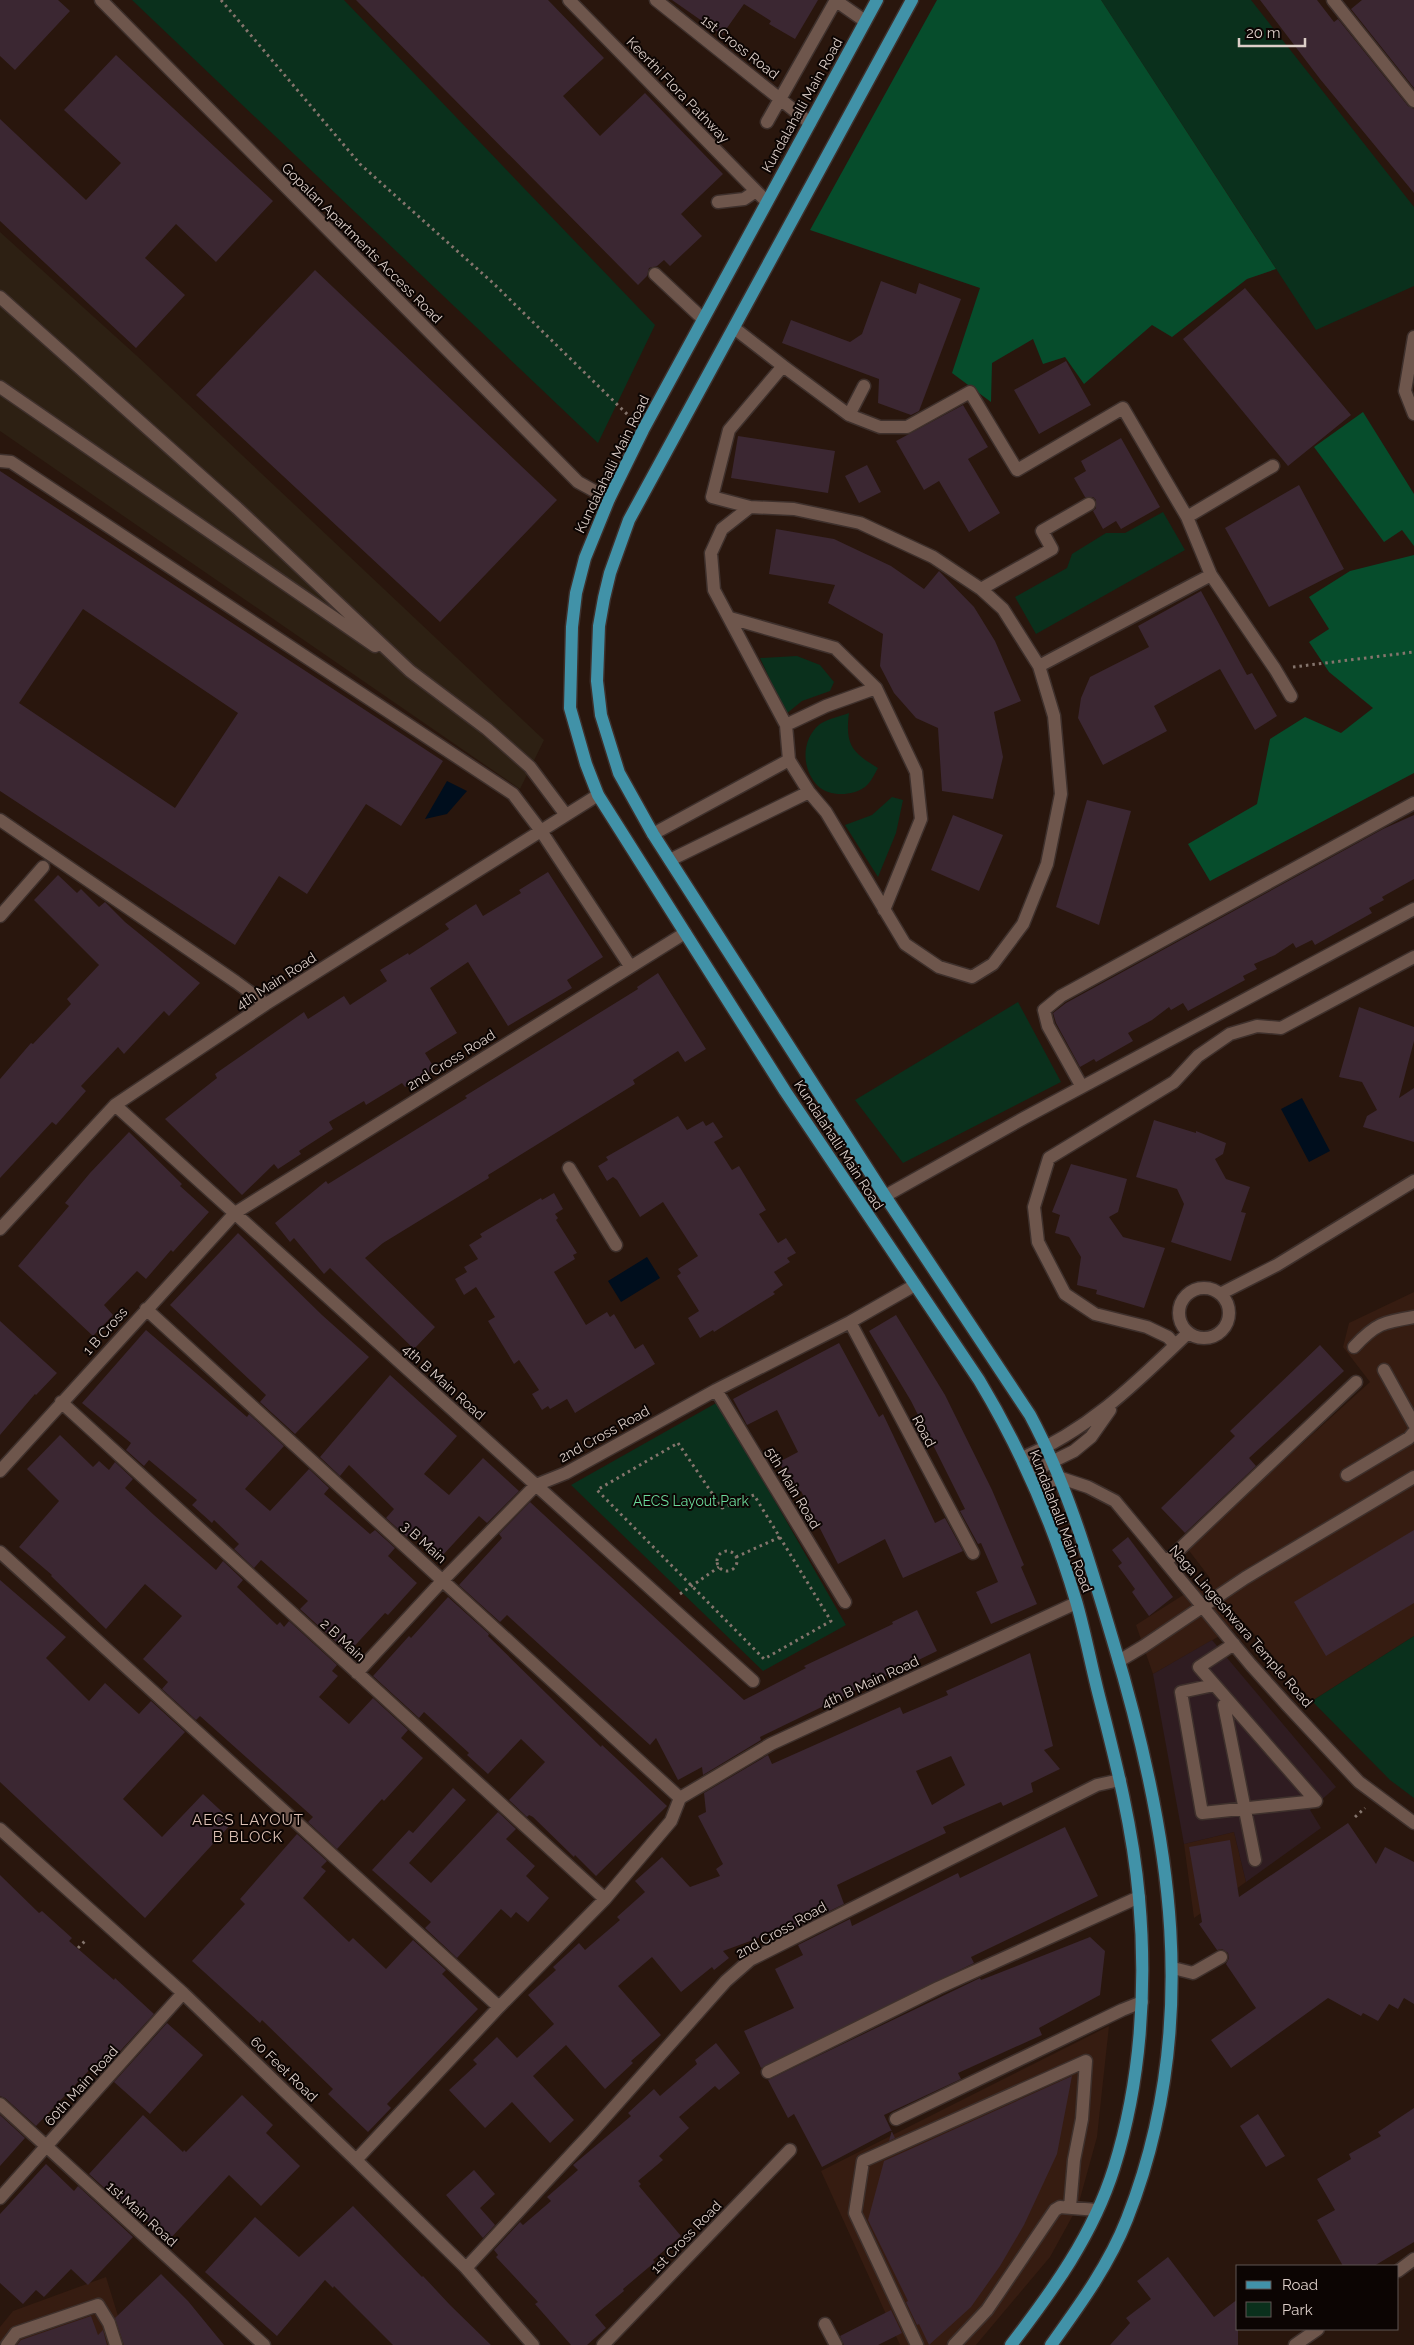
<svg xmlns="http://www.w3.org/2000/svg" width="1414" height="2345" font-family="Raleway,sans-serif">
	<rect width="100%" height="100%" fill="#29160d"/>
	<path fill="#361c11" d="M1414 1292V1636L1312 1701 1244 1622 1153 1674 1136 1625 1210 1578 1187 1548 1370 1382 1343 1347 1349 1323Z
		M1234 1832 1246 1882 1194 1918 1184 1844Z
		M1109 2026 1097 2137 1078 2206 1050 2257 976 2345H900L821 2171Z
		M106 2277 127 2345H0V2327L13 2311Z"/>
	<path fill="#2f1c21" d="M1212 1640 1336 1787 1310 1810 1321 1828 1246 1882 1234 1832 1184 1844 1153 1674Z"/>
	<path fill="#2d2013" d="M0 232 137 356 544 740 520 789 0 431Z"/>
	<path fill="#0a301c" d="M132 0H344L655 325 598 443Z
		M1101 0H1251L1414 207V286L1316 330Z
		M1163 512 1185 550 1036 634 1015 597 1067 568 1072 554 1106 533H1125Z
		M797 656 820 665 834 682 830 691 802 701 786 714 760 658Z
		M849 713C845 745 852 752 878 768 874 775 871 782 865 787 853 796 829 797 818 786 801 769 801 739 820 724 828 719 841 716 849 713Z
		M892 797 903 800 896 833 878 877 845 825 872 815Z
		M1018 1002 1061 1082 903 1163 855 1100Z
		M718 1402 846 1625 763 1671 571 1485Z
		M1414 1636V1798L1390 1780 1312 1701Z"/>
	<path fill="#064d2c" d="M937 0H1101L1276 269 1247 279 1172 337 1152 325 1084 384 1065 357 1043 364 1033 339 992 363 991 402 952 373 980 288 810 230Z
		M1363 412 1414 494V546L1402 530 1384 542 1314 447Z
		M1414 555V773L1210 881 1188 844 1257 804 1270 739 1305 717 1341 733 1373 708 1329 672 1309 642 1329 629 1309 597 1350 571Z"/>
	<path fill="#000e1d" d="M447 781 467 791 447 814 425 819Z
		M1302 1098 1330 1151 1309 1162 1281 1109Z
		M647 1257 660 1278 621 1302 608 1281Z"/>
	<path fill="#3b2732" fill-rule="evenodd" d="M0 0H58L70 11 15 70 0 56Z
		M356 0H548L604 58 563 96 600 136 645 93 723 174 681 214 702 236 670 266 664 260 657 266 649 268 647 276 638 285Z
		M672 0H818L795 39 769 24 771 21 744 4 722 35Z
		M1260 0H1317L1334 22 1338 19 1408 106 1414 109V193L1320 79Z
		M1362 0H1414V88L1351 9Z
		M116 55 273 201 216 262 176 224 145 258 185 295 136 348 0 221V119L86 200 121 163 64 110Z
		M315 270 557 500 440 622 196 395Z
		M881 281 916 294 919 283 961 299 919 411 911 415 878 403 879 379 782 343 791 320 850 342 862 334Z
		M1245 288 1351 415 1288 466 1183 339Z
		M1066 361 1091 405 1039 434 1014 390Z
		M963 405 988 447 968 459 1000 513 969 532 939 481 924 490 896 441Z
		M738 436 835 451 828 493 731 478Z
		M1121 438 1160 507 1121 529 1116 521 1103 529 1093 511 1096 508V500L1093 497H1085L1074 478 1086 471 1081 461Z
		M867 465 881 492 859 503 845 476Z
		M0 471 443 761 401 826 366 804 307 894 279 876 235 945 0 791ZM83 609 238 713 175 808 19 703Z
		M1299 485 1344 569 1269 607 1225 528Z
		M776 529 834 539 891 566 924 589 939 571 974 607 995 641 1021 701 994 712 1003 757 993 799 942 791 938 728 916 718 894 693 880 666 883 634 828 603 835 585 769 574Z
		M1201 591 1247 675 1252 673 1277 716 1255 730 1220 669 1154 706 1167 731 1103 765 1078 718 1081 698 1090 677 1149 647 1138 626Z
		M1087 800 1131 811 1099 925 1056 907Z
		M953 815 1003 835 979 891 931 870Z
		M1414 815V879L1382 897 1384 900 1369 908 1372 913 1315 945 1312 940 1296 948 1293 943 1275 955 1254 964 1257 969 1243 976 1245 980 1188 1011 1183 1003 1171 1010 1169 1007 1152 1020 1128 1033 1133 1041 1096 1062 1094 1059 1080 1067 1056 1023 1053 1013 1066 1003 1383 829Z
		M548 872 603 957 567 980 572 988 508 1026 468 962 430 988 457 1033 425 1053 435 1069 405 1087 402 1083 366 1105 364 1101 329 1122 333 1129 299 1151 301 1154 278 1169 274 1164 242 1195 165 1119 217 1078 215 1074 304 1012 308 1019 344 996 350 1005 387 981 380 970 408 953 409 955 449 929 445 924 476 904 483 916 521 893 519 890Z
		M58 875 77 893 81 889 99 907 105 902 125 922 200 983 169 1016 164 1011 124 1054 118 1047 81 1086 86 1091 56 1125 52 1122 0 1178V1079L31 1043 33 1044 71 1004 67 999 99 965 34 900Z
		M658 973 706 1049 685 1062 678 1051 633 1080 635 1084 488 1175 489 1178 383 1243 365 1258 435 1327 414 1349 330 1268 324 1274 294 1238 290 1242 275 1223 326 1181 328 1184 467 1098 465 1096 638 989 637 987Z
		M1359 1007 1414 1027V1041L1399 1098 1414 1088V1142L1363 1127 1367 1116 1377 1110 1362 1082 1339 1077Z
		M678 1116 687 1130 703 1121 706 1126 713 1122 723 1137 714 1142 732 1170 739 1166 766 1210 759 1214 778 1243 786 1238 796 1253 787 1258 790 1262 774 1272 783 1285 773 1292 775 1294 714 1332 713 1330 700 1338 688 1318 699 1311 677 1276 681 1273 678 1269 698 1256 663 1202 640 1217 617 1180 613 1177 607 1181 598 1166 608 1160 606 1157Z
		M1154 1120 1196 1133V1131L1226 1143 1223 1154 1215 1159 1226 1179 1250 1187 1241 1212 1246 1213 1231 1261 1171 1242 1184 1204 1177 1189 1136 1177Z
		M129 1132 182 1184 180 1186 209 1212 173 1252 171 1250 146 1279 137 1271 104 1305 113 1315 93 1336 18 1266 69 1206 65 1203 90 1173Z
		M1071 1164 1127 1179 1118 1212 1109 1217 1123 1237 1165 1248 1144 1308 1096 1294 1097 1290 1077 1285 1081 1257 1069 1237 1055 1233 1060 1215 1052 1212Z
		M554 1193 563 1209 555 1214 558 1218 556 1220 577 1253 573 1255 575 1259 554 1272 586 1325 607 1312 610 1317 614 1314 635 1349 643 1344 655 1364 575 1413 567 1399 550 1409 548 1406 542 1410 532 1394 539 1390 519 1360 514 1364 505 1349 488 1321 495 1317 476 1287 464 1295 455 1279 467 1272 464 1267 478 1259 469 1245 482 1237 480 1234 541 1198 542 1200Z
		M238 1233 322 1315 369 1357 295 1434 260 1402 266 1395 170 1305Z
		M896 1315 945 1395 992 1490 1024 1565 1021 1567 1037 1604 991 1624 976 1592 998 1582 981 1543 978 1544 960 1511 965 1509 911 1401 869 1331Z
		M0 1321 57 1373 36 1395 35 1394 0 1435Z
		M146 1330 247 1417 249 1414 284 1446 245 1489 270 1511 309 1469 329 1488 324 1494 370 1534 375 1530 395 1548 388 1556 417 1583 388 1615 385 1613 348 1653 300 1609 308 1601 261 1560 254 1568 234 1549 239 1544 214 1520 212 1523 192 1505 197 1500 149 1460 144 1466 126 1450 131 1443 82 1403Z
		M839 1343 879 1417 883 1414 935 1523 945 1518 963 1551 903 1578 885 1539 838 1564 801 1491 796 1494 779 1462 798 1452 777 1410 747 1425 733 1399Z
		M1320 1345 1344 1371 1249 1458 1256 1466 1185 1533 1161 1508 1235 1436 1230 1431Z
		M390 1375 457 1436 424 1474 449 1495 483 1458 519 1491 487 1523 479 1516 442 1556 414 1530 407 1537 386 1518 394 1509 349 1465 340 1476 320 1457Z
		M60 1435 93 1467 99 1461 109 1470 115 1462 133 1479 125 1488 154 1515 216 1570 223 1561 243 1580 237 1587 277 1625 280 1622 284 1627 289 1621 337 1665 332 1671 338 1676 319 1697 349 1724 373 1698 408 1730 401 1738 423 1758 384 1801 382 1799 337 1849 308 1822 313 1817 284 1791 200 1716 196 1720 162 1689 168 1682 143 1659 182 1616 145 1584 106 1629 51 1576 52 1575 19 1547 59 1501 27 1469Z
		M530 1502 744 1700 806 1668 804 1666 893 1624 892 1622 917 1610 937 1651 760 1737 761 1740 703 1775 702 1767 678 1780 656 1738 650 1745 507 1615 500 1622 459 1585 502 1538 499 1534Z
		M1414 1530V1603L1326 1656 1294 1602Z
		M1128 1537 1173 1597 1149 1616 1132 1592 1135 1589 1118 1566 1122 1563 1112 1550Z
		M0 1580 66 1637 46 1658 89 1701 105 1683 139 1714 151 1701 185 1732 123 1799 162 1837 203 1794 233 1822 145 1918 0 1782Z
		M448 1597 489 1634 488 1636 601 1747 602 1745 667 1806 596 1876 575 1855 574 1857 533 1817 529 1815 527 1817 509 1800 545 1762 521 1739 488 1774 467 1755 469 1753 424 1712 419 1718 373 1676 409 1636 411 1638Z
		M1030 1653 1053 1746 1044 1750 1060 1769 1031 1783 1033 1792 1003 1806 1001 1802 943 1827 946 1833 837 1885 844 1904 791 1930 789 1927 723 1951 729 1958 714 1970 712 1967 681 1992 652 1957 618 1986 661 2035 631 2061 633 2063 605 2089 566 2045 533 2076 574 2120 550 2143 512 2102 485 2128 449 2090 477 2064 473 2060 497 2037 517 2058 554 2024 528 1995 556 1970 553 1967 579 1943 585 1950 620 1920 617 1917 645 1892 635 1881 662 1857 690 1887 720 1876 716 1869 723 1864 698 1816 706 1812 704 1793 768 1755 772 1764 900 1707 903 1714 948 1695 946 1691ZM951 1756 965 1785 932 1805 916 1771Z
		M453 1788 466 1800 409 1863 431 1883 498 1812 516 1829 506 1839 535 1866 526 1876 549 1898 528 1922 516 1912 511 1918 501 1909 457 1958 425 1928 431 1922 372 1870 409 1830 413 1833Z
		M1348 1823 1376 1864 1385 1847 1414 1862V2004L1404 1998 1398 2009 1389 2004 1378 2021 1363 2013 1361 2016 1328 1998 1231 2068 1211 2040 1256 2008 1226 1964 1229 1958 1228 1953 1222 1949 1217 1950 1199 1924 1202 1922 1189 1847 1230 1840 1239 1897Z
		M1065 1827 1098 1896 971 1957 974 1963 761 2068 744 2031 794 2008 775 1969 803 1955 798 1945 850 1919 852 1926 958 1873 960 1878Z
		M297 1834 327 1861 321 1867 326 1871 303 1898 349 1942 353 1938 386 1969 413 1940 446 1970 442 1974 478 2009 387 2104 391 2108 368 2132 328 2094 333 2089 262 2020 260 2023 192 1961 245 1904 240 1899Z
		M0 1875 39 1913 42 1911 72 1938 69 1941 114 1980 115 1978 154 2014 102 2071 95 2064 36 2126 5 2098 0 2096Z
		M1090 1937 1105 1951 1100 1995 1039 2028 1042 2035 958 2073 961 2079 884 2115 895 2138 889 2141 892 2130 822 2167 794 2114 788 2118 768 2080 980 1978 981 1980Z
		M167 2023 203 2055 150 2114 114 2082Z
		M716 2043 740 2073 719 2090 715 2086 679 2117 689 2128 659 2156 663 2160 638 2181 641 2184 639 2186 681 2236 653 2260 655 2262 623 2289 624 2291 595 2315 606 2328 587 2345H571L535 2304 538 2302 496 2257 498 2255 494 2250 520 2222 523 2225 551 2201 547 2197 578 2170 573 2165 631 2116 628 2113 654 2089 660 2096 697 2064 695 2060Z
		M1072 2076 1057 2154 1024 2225 1000 2266 971 2307 929 2345 919 2324 917 2325 906 2302 908 2301 868 2220 884 2161Z
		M242 2095 273 2125 266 2133 300 2166 261 2206 229 2175 169 2240 137 2212 134 2215 89 2174 143 2115 183 2152 184 2150 186 2152Z
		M1414 2108V2242L1374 2266H1343L1317 2220 1335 2210 1317 2179 1351 2159 1349 2154 1381 2136 1378 2132Z
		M1258 2114 1285 2156 1266 2167 1240 2126Z
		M0 2115 25 2138 0 2166Z
		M46 2164 74 2191 78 2186 133 2237 88 2285 71 2269 44 2297 36 2290 23 2304 0 2283V2214Z
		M474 2170 495 2194 480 2208 495 2225 483 2238 446 2195Z
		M353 2206 422 2277 423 2276 450 2305 491 2345H393L334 2286 333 2288 325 2280 277 2336 205 2272 255 2217 299 2257Z
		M1168 2257 1214 2317 1238 2299V2345H1110L1130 2323 1126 2318 1151 2299 1137 2281Z
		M161 2274 188 2301 224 2345H124L115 2318Z
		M891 2310 902 2333 878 2345H844L840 2336Z
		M91 2316 98 2335 103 2330 107 2345H17L21 2340Z"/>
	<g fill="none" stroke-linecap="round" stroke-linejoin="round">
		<g stroke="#3e302c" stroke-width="15">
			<path id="minor" d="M101 0 578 482 609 499
				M569 0 766 201
				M656 0 810 123
				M835 0 865 21
				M1333 0 1414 101
				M767 122 836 0
				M718 202 744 199 756 191
				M655 274 703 319
				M0 297 237 508 410 671 487 729 530 767 566 815
				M734 328 783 366
				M1414 337 1405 391 1414 414
				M0 387 375 646
				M849 415 880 427H907L970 392 1017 470 1123 408 1187 517 1211 575
				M0 461 11 462 513 794 541 831 630 966
				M750 507 712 497 729 430 783 366 849 415 864 386
				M1187 517 1273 466
				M981 589 1052 549 1042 531 1089 504
				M730 618 835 648 876 688 916 772 921 819 884 910
				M1039 666 1211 575 1275 669 1291 696
				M786 725 826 706 876 688
				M789 760 809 792
				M0 820 236 982 266 1004
				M653 834 789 760 786 725 714 590 711 553 722 529 750 507 794 509 860 523 933 557 981 589 1003 609 1039 666 1054 716 1061 794 1047 864 1023 924 993 964 972 977 939 967 905 944 826 812 809 792 670 860
				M0 916 43 867
				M1082 1087 1048 1026 1044 1010 1061 996 1414 803
				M115 1105 753 1681
				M569 1168 616 1245
				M885 1196 1024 1118 1414 909
				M0 1229 115 1105 266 1004 598 795
				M1179 1313a25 25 0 1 1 50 0a25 25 0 1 1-50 0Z
				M1220 1294 1277 1265 1414 1181
				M146 1309 680 1798
				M850 1322 973 1553
				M1175 1345 1168 1337 1147 1327 1095 1314 1065 1294 1038 1242 1034 1207 1049 1158 1174 1082 1198 1056 1230 1034 1257 1026 1281 1028 1414 957
				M1354 1347C1376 1323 1384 1322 1414 1317
				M1384 1370 1414 1424
				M716 1390 845 1602
				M61 1402 605 1899
				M1022 1458C1089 1430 1136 1383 1188 1333
				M0 1471 235 1213 685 933
				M1029 1473 1074 1451 1091 1437 1110 1410
				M1347 1475 1409 1438 1414 1432
				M1035 1488 1061 1478 1088 1487 1115 1501 1251 1665 1287 1705 1359 1782 1414 1823
				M0 1552 499 2007
				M1166 1562 1356 1382
				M1234 1644 1199 1667 1316 1801
				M1119 1661 1144 1646 1245 1578 1414 1477
				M357 1673 443 1580 536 1485 566 1473 716 1390 850 1322 915 1285
				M1214 1685 1181 1692 1202 1813 1316 1801
				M1227 1700 1224 1705 1255 1860
				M680 1798 771 1744 1076 1603
				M0 1829 183 1993 356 2160 466 2268 533 2345
				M1173 1968 1193 1973 1221 1957
				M768 2072 938 1988 1139 1897
				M0 2104 264 2345
				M896 2119 1122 2010 1142 2002
				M356 2160 499 2007 605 1899 671 1821 680 1798
				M0 2198 183 1993
				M466 2268 591 2133 726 1981 750 1960 1097 1785 1120 1780
				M1398 2271 1414 2259
				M825 2324 836 2345
				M7 2345 16 2333 98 2305 109 2323 116 2345
				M603 2345 790 2150
				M917 2345 855 2213 863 2161 1086 2061 1082 2119 1074 2160 1070 2207
				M954 2345 987 2310 1055 2210 1060 2207 1097 2210
				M1295 2345 1318 2329"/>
		</g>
		<g stroke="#3e302c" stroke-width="15">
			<path id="major" d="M877 0 643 430 609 499 585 558 576 593 572 627 570 708 586 764 598 795 785 1091 979 1380C1021 1450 1053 1523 1076 1601 1085 1632 1091 1665 1099 1696 1116 1762 1133 1829 1139 1898 1147 1987 1141 2082 1114 2168 1093 2235 1053 2290 1011 2345
				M912 0 629 520 610 573 604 598 599 626 597 681 601 715 619 773 653 834 885 1196 1030 1415C1068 1486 1090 1564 1113 1641 1171 1833 1203 2026 1127 2219 1109 2265 1079 2306 1051 2345"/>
		</g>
		<path stroke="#85756d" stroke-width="3" stroke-dasharray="2.5 4" stroke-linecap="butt" d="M221 0 360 164 493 283 631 418
			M1293 667 1414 652
			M678 1443 722 1508 754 1495 831 1621 764 1659 597 1490Z
			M717 1561a10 10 0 1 1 20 0a10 10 0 1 1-20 0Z
			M736 1557 780 1537
			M680 1594 719 1567
			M1355 1817 1365 1808
			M78 1948 86 1940"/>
		<use href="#minor" stroke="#6e564c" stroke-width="12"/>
		<use href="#major" stroke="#4192a8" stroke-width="12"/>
	</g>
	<g text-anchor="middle" stroke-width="4" stroke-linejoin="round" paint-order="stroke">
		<g font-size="14" fill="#dccec8" stroke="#0c0503">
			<text transform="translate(740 47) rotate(38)" y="5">1st Cross Road</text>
			<text transform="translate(678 90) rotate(46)" y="5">Keerthi Flora Pathway</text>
			<text transform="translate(802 105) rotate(-61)" y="5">Kundalahalli Main Road</text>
			<text transform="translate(362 243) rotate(45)" y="5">Gopalan Apartments Access Road</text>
			<text transform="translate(612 464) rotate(-64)" y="5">Kundalahalli Main Road</text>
			<text transform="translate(276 981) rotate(-33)" y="5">4th Main Road</text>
			<text transform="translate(451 1060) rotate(-32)" y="5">2nd Cross Road</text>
			<text transform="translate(839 1145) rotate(57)" y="5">Kundalahalli Main Road</text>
			<text transform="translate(105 1331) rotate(-48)" y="5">1 B Cross</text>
			<text transform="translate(444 1382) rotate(42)" y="5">4th B Main Road</text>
			<text transform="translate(924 1431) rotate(62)" y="5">Road</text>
			<text transform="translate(604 1434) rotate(-29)" y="5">2nd Cross Road</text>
			<text transform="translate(793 1488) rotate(59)" y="5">5th Main Road</text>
			<text transform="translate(1061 1521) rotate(69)" y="5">Kundalahalli Main Road</text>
			<text transform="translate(424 1542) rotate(42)" y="5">3 B Main</text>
			<text transform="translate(1241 1626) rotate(49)" y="5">Naga Lingeshwara Temple Road</text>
			<text transform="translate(343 1640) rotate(43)" y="5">2 B Main</text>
			<text transform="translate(870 1682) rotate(-25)" y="5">4th B Main Road</text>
			<text transform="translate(781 1930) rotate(-29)" y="5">2nd Cross Road</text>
			<text transform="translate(284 2069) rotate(44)" y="5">60 Feet Road</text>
			<text transform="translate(81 2086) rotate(-48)" y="5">60th Main Road</text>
			<text transform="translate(142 2214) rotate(42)" y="5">1st Main Road</text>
			<text transform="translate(686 2237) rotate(-46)" y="5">1st Cross Road</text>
		</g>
		<g font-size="14" fill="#6bda9b" stroke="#0c0503">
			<text x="691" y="1506">AECS Layout Park</text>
		</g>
		<g font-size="15" letter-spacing="1" fill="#dec2b6" stroke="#0c0503">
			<text x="248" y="1825">AECS LAYOUT<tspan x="248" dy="17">B BLOCK</tspan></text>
		</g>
	</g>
	<rect x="1236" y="2265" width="162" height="65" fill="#0c0503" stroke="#5f5552"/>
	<rect x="1246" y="2281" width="25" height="8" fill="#4192a8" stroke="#5f5552"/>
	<text x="1282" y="2290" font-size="15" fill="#dccec8">Road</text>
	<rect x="1246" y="2302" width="25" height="15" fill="#0a301c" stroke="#5f5552"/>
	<text x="1282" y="2315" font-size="15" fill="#dccec8">Park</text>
	<path d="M1239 38v8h66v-8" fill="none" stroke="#dccec8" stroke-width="2.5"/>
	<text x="1246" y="38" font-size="15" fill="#dccec8" stroke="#0c0503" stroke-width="4" paint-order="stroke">20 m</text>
</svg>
